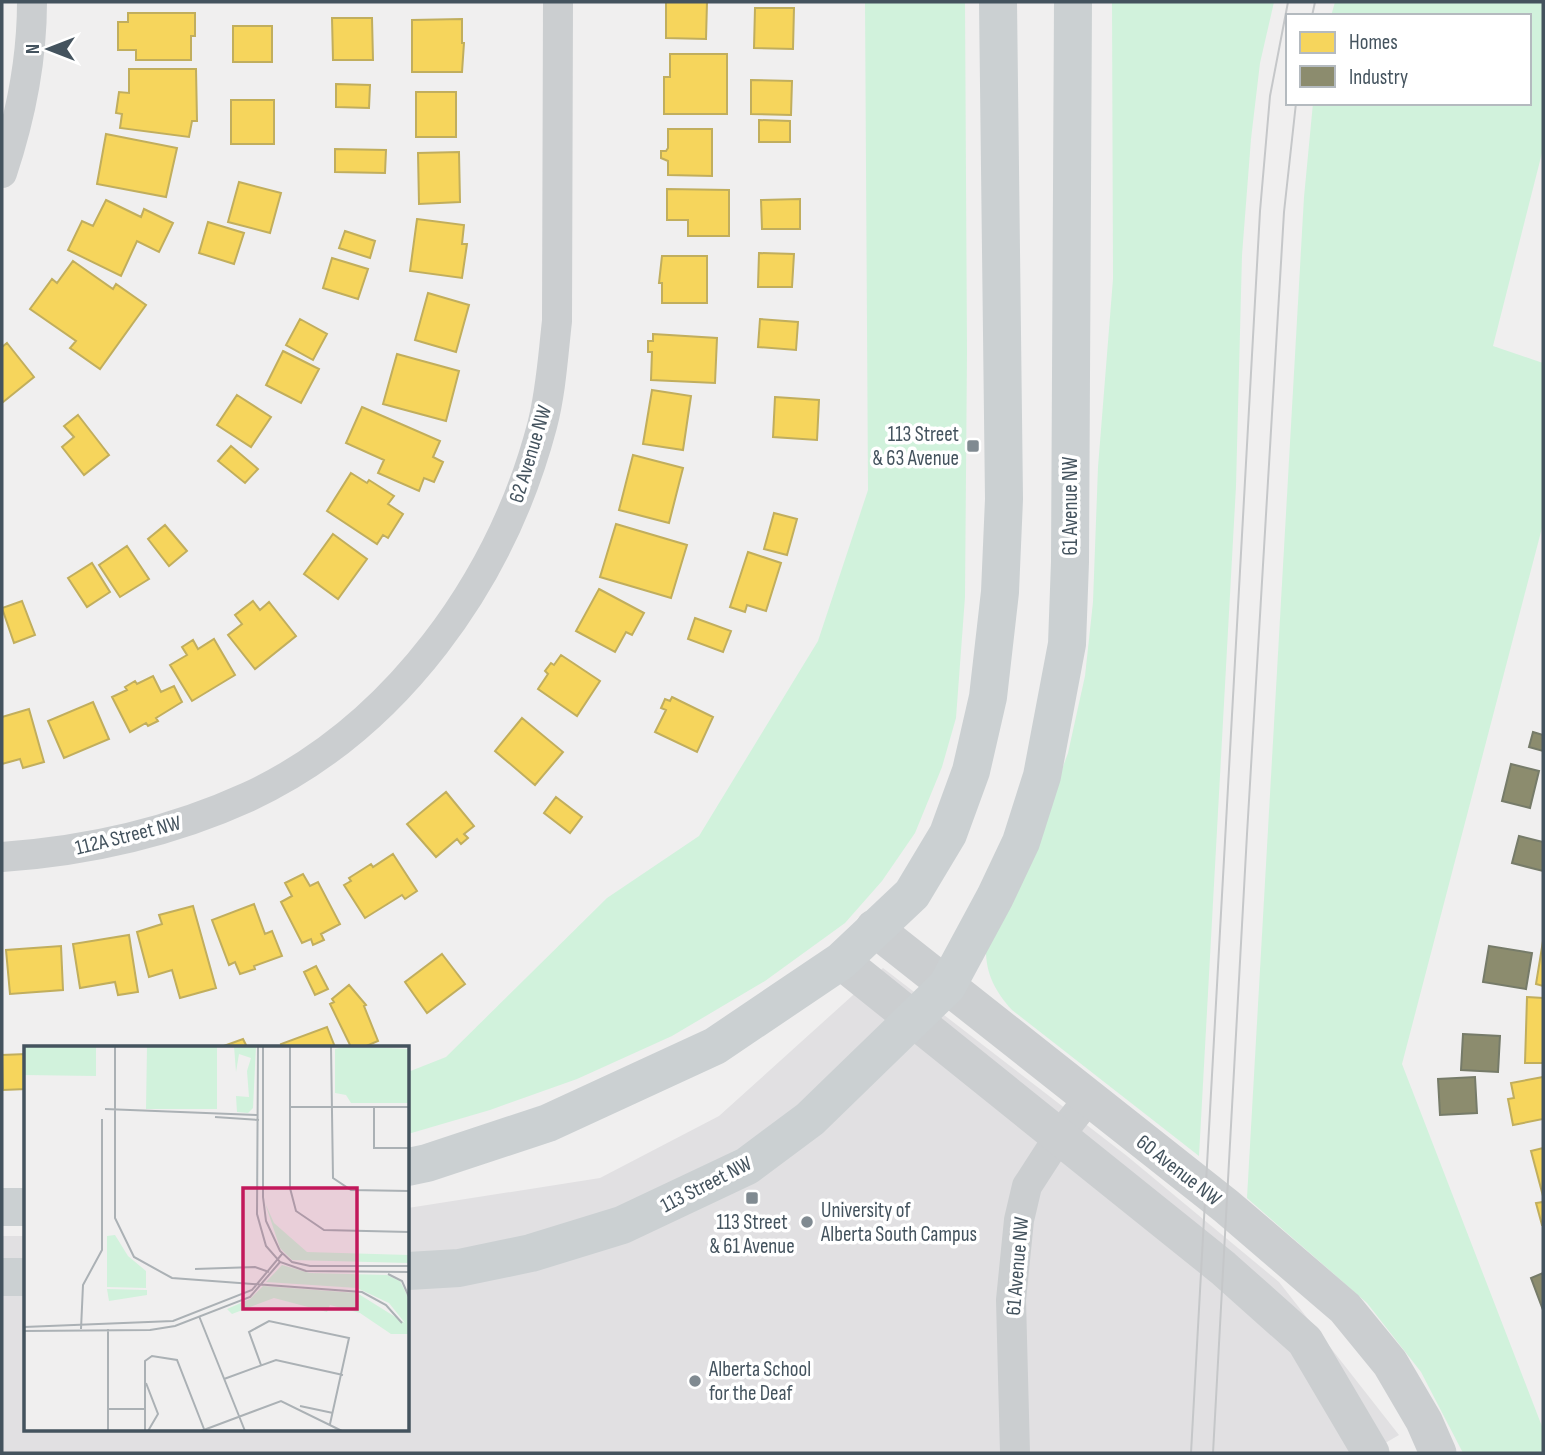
<svg xmlns="http://www.w3.org/2000/svg" width="1545" height="1455" font-family="'Sofia Sans Condensed',sans-serif">
	<rect width="100%" height="100%" fill="#f0efef"/>
	<path fill="#e1e0e2" d="M883 968 1127 1156 1279 1282 1399 1435 1368 1453H2V1236H26V1429H408V1208L600 1178 719 1116Z"/>
	<path fill="#d1f2dc" d="M865 2H965L967 352 965 597 956 718 942 767 915 833 882 881 845 923 765 981 672 1036 577 1079 490 1110 408 1134V1072L446 1057 607 898 699 836 818 641 868 490Z
		M1112 2H1274L1260 63 1251 139 1242 255 1236 486 1199 1156 1012 1010C995 991 985 973 986 946L1037 837 1068 753 1085 676 1093 602 1098 467 1113 279Z
		M1335 2H1543V149L1493 346 1543 363V524L1402 1064 1543 1429V1453H1463L1421 1372 1367 1303 1247 1198 1304 197 1313 103H1529V16H1331Z"/>
	<path fill="#f6d55c" stroke="#c1ae5d" stroke-width="2" d="M666 2H707L706 39 666 38Z
		M755 8H794L793 49 754 48Z
		M128 13H195V36H191V60H136V50H118V22H128Z
		M332 18H372L373 60H333Z
		M462 19V43H464L462 72H412V20Z
		M233 26H272V62H233Z
		M670 54H727V114H664V77H670Z
		M129 69H196L197 121H192L189 137 120 128 122 114 116 113 119 92 129 93Z
		M751 80 792 81 791 115 751 114Z
		M336 84 370 85 369 108 336 107Z
		M416 92H456V137H416Z
		M231 100H274V144H231Z
		M759 120 790 121V142H759Z
		M668 129H712V176L668 175V161L661 158V151H666L668 148Z
		M106 134 177 148 166 197 97 184Z
		M335 149 386 150 385 173 335 172Z
		M459 152 460 202 419 204 418 153Z
		M239 182 281 193 270 233 228 222Z
		M667 189 729 190V236H688V220H667Z
		M800 199V229H762L761 200Z
		M106 200 141 217 144 209 173 223 159 252 137 241 121 276 68 250 82 221 93 226Z
		M417 219 464 225 462 244H467L462 278 410 271Z
		M208 222 244 233 234 264 199 253Z
		M345 231 375 241 370 258 339 248Z
		M759 253 794 254 792 287H758Z
		M662 256H707V303H662V283H659Z
		M332 258 368 269 358 299 323 288Z
		M73 261 113 289 116 284 146 305 100 369 70 348 76 341 30 309 52 279 57 283Z
		M428 293 469 305 456 352 415 340Z
		M300 319 327 334 313 360 286 345Z
		M760 319 798 322 796 350 758 347Z
		M653 334 717 338 715 383 651 380 652 352H648V341H653Z
		M7 343 34 377 2 403V347Z
		M283 351 319 369 301 403 266 385Z
		M397 354 459 371 446 421 383 404Z
		M652 390 691 396 683 450 643 444Z
		M237 395 271 417 251 447 217 425Z
		M775 397 819 400 817 440 773 437Z
		M362 407 440 441 433 457 443 462 434 482 424 478 419 491 378 473 384 460 346 443Z
		M78 415 109 455 84 475 62 447 74 437 64 426Z
		M231 446 258 469 245 483 218 461Z
		M633 455 683 468 669 523 619 510Z
		M351 473 367 483 369 480 394 496 388 504 403 514 388 538 383 535 377 544 327 511Z
		M774 513 797 519 787 555 764 549Z
		M616 524 687 545 671 598 600 577Z
		M165 525 187 551 169 566 148 539Z
		M333 534 367 559 338 599 304 574Z
		M127 546 149 579 120 597 99 565Z
		M748 552 781 563 766 611 747 605 745 612 730 607Z
		M92 563 110 592 87 607 68 578Z
		M599 589 644 613 632 635 626 632 615 652 576 631Z
		M22 601 35 635 14 643 2 608Z
		M253 601 260 610 269 602 296 636 255 669 228 635 242 624 235 615Z
		M695 618 731 631 723 652 688 639Z
		M214 639 235 675 192 701 170 665 187 655 182 647 193 640 198 649Z
		M561 655 600 681 577 716 538 689 548 674 545 671 551 663 554 665Z
		M153 676 161 692 174 686 182 702 156 718 158 721 148 726 146 723 130 732 112 697 127 690 125 687 135 681 137 684Z
		M672 697 713 717 697 752 655 732 666 710 661 708 665 699 670 701Z
		M93 702 109 739 64 758 48 721Z
		M29 709 44 762 23 768 20 759 2 764V717Z
		M522 718 563 752 535 785 495 751Z
		M446 792 474 826 464 834 468 838 461 844 457 839 436 857 407 824Z
		M556 797 582 817 570 833 544 813Z
		M393 854 417 891 405 899 402 895 365 918 344 885 351 881 349 878 371 864 373 867Z
		M303 874 310 886 318 882 340 924 321 934 324 940 313 945 311 939 302 943 281 902 292 896 285 883Z
		M254 904 265 934 272 931 282 956 254 966 255 969 240 974 235 962 229 965 212 920Z
		M193 906 216 988 180 998 172 970 149 977 137 932 162 924 159 915Z
		M129 935 138 992 118 995 115 982 80 988 73 944Z
		M1543 941V986L1536 984Z
		M61 946 63 990 10 994 6 950Z
		M442 954 465 984 427 1013 405 982Z
		M316 966 328 989 315 995 304 972Z
		M349 985 366 1005 364 1006 378 1041 364 1047H351L330 1004 334 1002 332 999Z
		M1527 997 1543 998V1063H1525Z
		M327 1027 335 1047H282L281 1044Z
		M243 1039 247 1047H221Z
		M26 1054V1089L3 1090 2 1055Z
		M1543 1077V1119L1513 1125 1508 1099 1514 1098 1511 1083Z
		M1543 1148V1196L1531 1151Z
		M1543 1202V1225H1542L1536 1203Z"/>
	<path fill="#8c8c6e" stroke="#767b69" stroke-width="2" d="M1533 732 1543 735V751L1529 747Z
		M1511 764 1539 771 1530 808 1502 801Z
		M1519 836 1543 842V871L1512 863Z
		M1489 946 1532 953 1526 989 1483 982Z
		M1463 1034 1500 1036 1498 1072 1461 1070Z
		M1475 1077 1477 1113 1440 1115 1438 1079Z
		M1543 1273V1310L1531 1278Z"/>
	<g fill="none" stroke-linecap="round" stroke-linejoin="round">
		<path stroke="#cbced0" stroke-width="30" d="M2 173C21 116 32 61 32 2
			M2 857C87 851 169 833 248 797 396 728 501 581 542 426 551 392 553 356 557 321L558 2
			M1015 1453 1011 1300 1019 1220 1027 1186 1060 1135 1089 1098"/>
		<path stroke="#cbced0" stroke-width="37" d="M874 928 1226 1206 1345 1308 1390 1363 1424 1421 1438 1453
			M841 961 1223 1268 1305 1341 1371 1453"/>
		<path stroke="#cbd0d2" stroke-width="38" d="M408 1167 427 1163 548 1123 715 1046 841 961 912 894 948 834 971 771 988 697 1000 592 1004 499 998 2
			M2 1207H26
			M408 1271 459 1268 531 1253 622 1225 747 1166 810 1119 947 986 995 897 1021 842 1042 776 1067 644 1070 562 1073 2
			M2 1277H26"/>
		<path stroke="#c5c7c9" stroke-width="2" d="M1312 16 1315 2
			M1191 1453 1260 211 1270 96 1288 2
			M1213 1453 1247 834 1284 212 1296 103"/>
	</g>
	<g fill="#808a91" stroke="#fff" stroke-width="2.5">
		<rect x="966" y="439" width="14" height="14" rx="3.5"/>
		<rect x="745" y="1191" width="14" height="14" rx="3.5"/>
		<circle cx="807" cy="1222" r="7"/>
		<circle cx="695" cy="1381" r="7"/>
	</g>
	<g text-anchor="middle" stroke-width="7" stroke-linejoin="round" paint-order="stroke">
		<g font-size="21" fill="#44535e" stroke="#fff" text-anchor="start">
			<text x="959" y="441" text-anchor="end">113 Street<tspan x="959" dy="24">&amp; 63 Avenue</tspan></text>
			<text x="821" y="1217">University of<tspan x="821" dy="24">Alberta South Campus</tspan></text>
			<text x="752" y="1229" text-anchor="middle">113 Street<tspan x="752" dy="24">&amp; 61 Avenue</tspan></text>
			<text x="709" y="1376">Alberta School<tspan x="709" dy="24">for the Deaf</tspan></text>
		</g>
		<g font-size="21" fill="#44535e" stroke="#fff">
			<text transform="translate(530 454) rotate(-73)" y="7">62 Avenue NW</text>
			<text transform="translate(1070 506) rotate(-90)" y="7">61 Avenue NW</text>
			<text transform="translate(128 835) rotate(-14)" y="7">112A Street NW</text>
			<text transform="translate(1179 1170) rotate(38)" y="7">60 Avenue NW</text>
			<text transform="translate(706 1184) rotate(-27)" y="7">113 Street NW</text>
			<text transform="translate(1017 1266) rotate(-85)" y="7">61 Avenue NW</text>
		</g>
	</g>
	<g transform="translate(24 1046)">
		<rect width="385" height="385" fill="#f0efef"/>
		<path d="M0 0H72V30L0 29ZM123 0H193V63H122ZM210 0H232L229 62 224 67 213 66 212 50 225 51 223 25 227 12 215 8 212 26ZM325 0 385 3V57H327L322 49 311 47V3ZM241 157 250 177 283 206 385 209V217L268 214 256 202ZM91 189 104 210 122 225V242L83 241V190ZM258 219 286 227 363 229 376 235 384 251 385 288H367L336 267 306 259 303 266 250 252 208 268 203 263 226 253 239 240 333 247 381 277 365 257 333 242 242 236ZM83 243 123 244V249L85 255Z" fill="#d1f2dc"/>
		<path fill="none" stroke="#abb1b5" stroke-width="2" d="M91 0V172L110 211 148 232 338 246 362 259 378 277M234 0 233 168 242 200 256 216 282 225 385 226M239 0V151L242 175 256 205 268 216 286 220H385M266 0V142L272 165 300 184 385 186M307 0 309 132 327 144 385 145M266 61H385M350 62V102H385M81 63 233 69M191 71 235 74M171 223 231 221 245 226M364 228 378 235 385 251M175 270 221 385M0 281 149 275 228 244 258 208M57 283 59 239 78 204V73M0 285 126 284 151 280 226 251 256 216M237 319 225 286 245 275 325 292 306 378M200 333 252 314 319 329M122 337 134 368 124 385M276 360 309 367M84 363H120M84 385V283M121 385V315L128 310 153 314 180 383M177 385 257 355 318 385"/>
		<path fill="#c2185b" fill-opacity="0.15" stroke="#c2185b" stroke-width="3.5" d="M219 142H333V263H219Z"/>
		<rect width="385" height="385" fill="none" stroke="#44535e" stroke-width="3.5"/>
	</g>
	<rect width="1545" height="1455" fill="none" stroke="#44535e" stroke-width="7"/>
	<rect x="1286" y="14" width="245" height="91" fill="#ffffff" stroke="#b4babf" stroke-width="2"/>
	<rect x="1300" y="32" width="35" height="21" fill="#f6d55c" stroke="#b4babf" stroke-width="2"/>
	<text x="1349" y="49" font-size="21" fill="#44535e">Homes</text>
	<rect x="1300" y="66" width="35" height="21" fill="#8c8c6e" stroke="#b4babf" stroke-width="2"/>
	<text x="1349" y="84" font-size="21" fill="#44535e">Industry</text>
	<g transform="translate(49 49) rotate(270)" stroke="#ffffff" stroke-width="5" paint-order="stroke">
	<path d="M0-5L12 26L0 18L-12 26Z" fill="#44535e"/>
	<text y="-10" font-size="19" font-weight="bold" text-anchor="middle" fill="#44535e">N</text>
	</g>
</svg>
